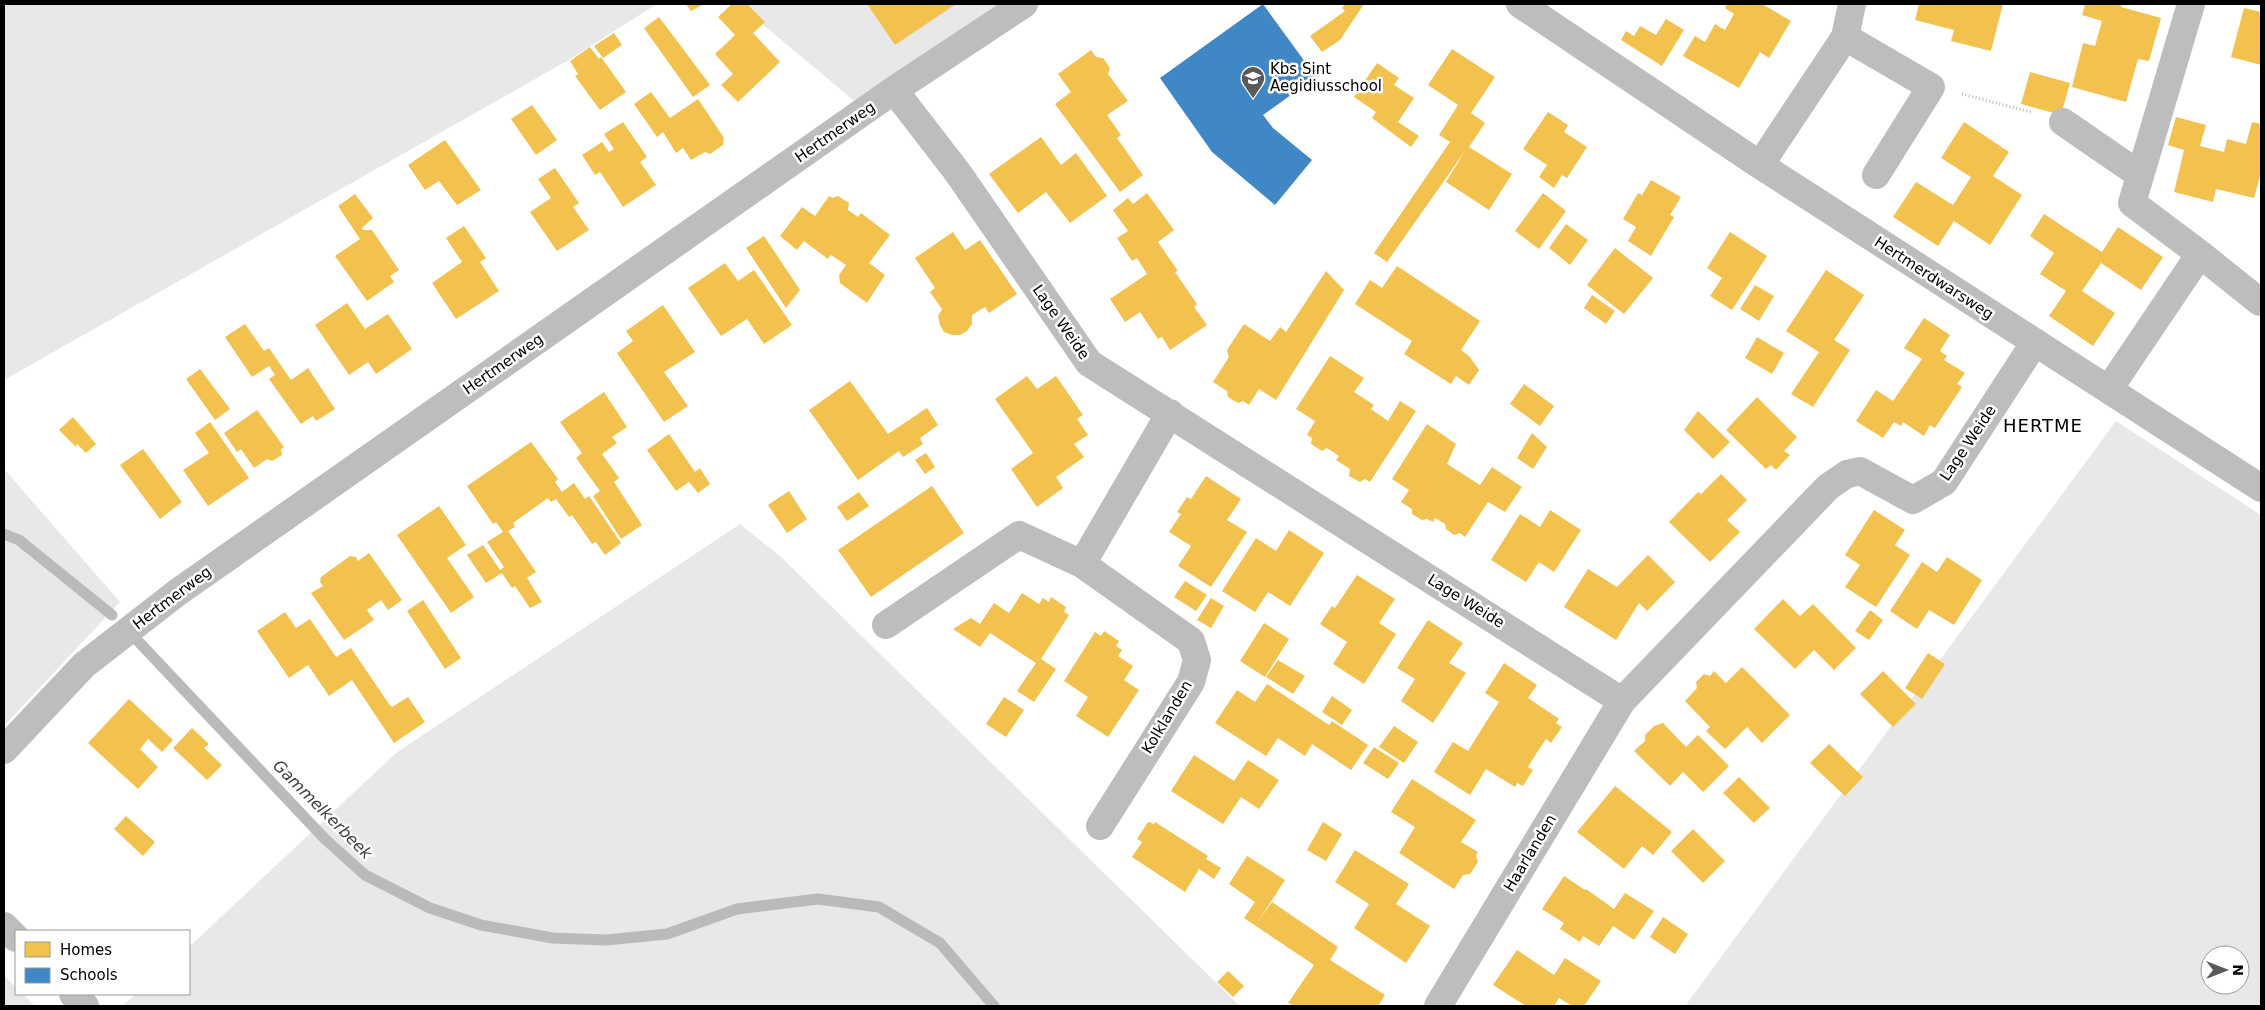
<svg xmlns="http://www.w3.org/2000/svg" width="2265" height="1010" font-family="'DejaVu Sans',sans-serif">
	<rect width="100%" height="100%" fill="#fff"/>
	<path fill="#e8e8e8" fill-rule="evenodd" d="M4 4H657L567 61 4 380Z
		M738 4H1005L858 104Z
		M2116 421 2261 515V1006H1685ZM2210 955H2240V985H2210Z
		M4 469 120 602 4 726Z
		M740 524 781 557 1240 1006H122L136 994H189V947L396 753Z
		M4 975 16 988V994H23L35 1006H4Z"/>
	<path fill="#f2c14e" d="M686 4H704L691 11Z
		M732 4H747L765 22 753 33 780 62 738 102 721 85 733 74 715 54 735 35 718 17Z
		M867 4H956L895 45Z
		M1345 4H1364L1340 40 1322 52 1310 36 1345 11 1342 8Z
		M1727 4H1762L1791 21 1769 58 1760 52 1739 88 1683 56 1695 36 1705 42 1715 24 1725 30 1734 14 1725 8Z
		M1919 4H2003L1991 51 1951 41 1954 30 1915 20Z
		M2085 4H2122L2121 7 2161 18 2149 61 2138 59 2126 102 2072 87 2083 43 2095 46 2102 21 2082 15Z
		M2244 8 2261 12V65L2231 57Z
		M659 17 710 85 693 97 644 28Z
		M1666 19 1684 30 1662 66 1621 40 1626 31 1634 36 1640 26 1656 35Z
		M614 33 622 45 603 58 594 46Z
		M590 47 599 59 601 57 626 92 600 110 575 76 578 74 570 61Z
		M1452 49 1495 77 1471 113 1485 123 1469 147 1512 174 1489 210 1446 182 1465 151 1387 262 1374 253 1450 142 1439 135 1458 105 1428 85Z
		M1091 50 1096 57 1103 58 1110 68 1108 74 1128 101 1107 115 1121 135 1117 138 1143 175 1120 192 1055 104 1071 92 1058 74Z
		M1377 63 1399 78 1394 85 1414 98 1398 122 1419 136 1411 147 1372 118 1376 112 1354 97Z
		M2030 72 2070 83 2061 115 2021 104Z
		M651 92 670 118 698 99 724 138 723 145 710 154 705 152 691 160 683 148 676 153 663 132 657 137 634 104Z
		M532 105 557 140 536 155 511 119Z
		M1548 112 1568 125 1564 132 1587 147 1567 178 1562 175 1554 188 1539 177 1547 165 1523 149Z
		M2176 117 2206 125 2200 146 2224 152 2227 139 2246 144 2252 122 2261 124V173L2254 198 2216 189 2213 202 2174 192 2184 150 2168 145Z
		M623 122 647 157 640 162 656 185 623 207 600 172 595 175 582 155 602 142 609 152 614 149 604 134Z
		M1964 122 2009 152 1993 176 2022 195 1990 245 1954 221 1938 246 1893 217 1916 182 1953 205 1971 177 1941 158Z
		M1041 137 1061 165 1076 153 1107 196 1070 223 1046 192 1018 213 989 174Z
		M445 140 481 190 457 205 439 181 425 190 408 165Z
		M555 168 579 203 573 207 589 230 557 251 530 212 551 198 538 179Z
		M1651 180 1681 197 1670 215 1674 217 1651 256 1628 241 1636 227 1623 219 1638 193 1642 195Z
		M1147 193 1174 230 1158 242 1178 271 1175 272 1197 304 1194 307 1207 325 1170 350 1162 337 1158 339 1140 312 1125 322 1110 299 1147 274 1137 258 1132 261 1117 238 1128 231 1113 210 1128 198 1133 204Z
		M1543 193 1566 211 1539 249 1515 231Z
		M355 194 373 218 362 228 363 230H372L399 270 390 276 394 282 367 301 335 256 360 239 338 206Z
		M829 196 832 198 838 196 849 203 848 210 858 217 861 213 890 235 869 263 885 275 867 303 840 283 839 275 846 265 831 255 828 259 804 241 797 250 780 236 802 207 815 216Z
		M2044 214 2102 252 2118 227 2163 257 2141 290 2101 263 2082 291 2115 313 2093 346 2049 316 2066 291 2040 274 2054 253 2030 236Z
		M1566 224 1588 240 1570 265 1549 248Z
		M464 226 486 258 480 262 499 291 456 319 432 283 462 262 446 238Z
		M953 232 965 250 980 240 1017 294 989 313 985 307 972 315V324L967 331 960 335H952L944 332 940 325 938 316 942 309 930 292 935 288 915 258Z
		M1730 232 1767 256 1732 310 1710 296 1722 278 1707 268Z
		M764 236 800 290 786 308 746 248Z
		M1615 248 1653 278 1624 314 1587 285Z
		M725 263 738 281 754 270 792 325 764 344 747 319 721 336 688 288Z
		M1397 266 1480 321 1461 350 1469 356 1479 370 1469 385 1456 376 1451 384 1404 354 1412 341 1355 304 1370 280 1382 288Z
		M1826 270 1864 295 1834 340 1850 350 1813 407 1791 394 1819 352 1786 331Z
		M1326 271 1344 290 1276 400 1259 389 1249 405 1243 401 1238 403 1228 397 1227 391 1213 382 1229 357 1227 350 1244 324 1270 341 1280 327 1286 332Z
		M1755 285 1774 296 1759 321 1740 309Z
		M1592 295 1615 311 1606 324 1584 308Z
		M347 303 365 329 388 314 412 349 376 374 368 362 349 375 315 325Z
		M663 305 695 352 664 372 688 406 664 422 617 353 633 341 626 331Z
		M1924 318 1950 335 1940 351 1947 356 1944 360 1965 373 1957 384 1962 387 1935 428 1930 425 1924 436 1903 422 1901 426 1894 422 1883 438 1856 421 1876 390 1893 401 1922 359 1904 348Z
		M245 324 264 351 269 348 291 380 308 368 335 409 316 421 313 416 301 424 269 379 275 375 269 366 252 377 225 337Z
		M1757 337 1784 353 1772 374 1745 358Z
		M1330 356 1364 378 1354 392 1374 405 1371 409 1388 421 1400 401 1416 411 1370 482 1365 479 1360 482 1349 476 1350 469 1336 460 1339 456 1327 448 1322 451 1311 444 1312 438 1307 435 1315 421 1296 409Z
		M200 369 230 409 215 420 186 379Z
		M1027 376 1037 389 1056 376 1083 415 1077 419 1088 435 1074 444 1084 457 1056 477 1063 488 1037 507 1011 469 1033 453 995 399Z
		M850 381 888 434 927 408 938 425 920 438 923 444 903 457 899 451 858 480 809 410Z
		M1524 384 1554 406 1540 426 1510 404Z
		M604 392 627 427 612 437 617 443 602 454 619 478 614 482 642 525 621 539 593 496 600 491 576 458 582 453 560 422Z
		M1757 397 1797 437 1784 451 1790 455 1776 470 1771 465 1766 469 1726 430Z
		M257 410 284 447 281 449 282 455 272 461 267 459 254 468 241 449 237 452 224 433Z
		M1698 411 1730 442 1713 459 1684 430Z
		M73 417 96 444 86 453 77 444 76 447 59 430Z
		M210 422 249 478 208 506 183 470 209 453 195 433Z
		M1427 424 1456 444 1447 464 1480 485 1492 467 1522 487 1505 512 1488 502 1465 537 1460 533 1454 535 1446 529 1445 524 1435 518 1433 522 1427 519 1422 520 1412 514V509L1401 502 1409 490 1392 479Z
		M1532 433 1547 447 1533 469 1517 458Z
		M669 434 695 472 700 468 710 484 698 493 689 482 676 491 647 450Z
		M531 442 558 479 555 482 562 492 574 483 585 499 589 496 621 543 605 555 596 542 592 544 572 515 569 517 556 499 551 502 548 498 513 523 515 527 508 531 536 572 527 578 542 602 530 608 515 586 512 588 502 573 486 583 467 555 483 545 500 570 504 567 487 542 503 532 496 522 493 524 467 486Z
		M143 449 182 502 160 519 120 465Z
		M926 453 935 467 925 474 915 460Z
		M1721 474 1747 500 1727 520 1740 532 1710 562 1669 522 1698 492 1701 494Z
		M1206 476 1241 499 1227 520 1247 532 1211 587 1178 566 1191 546 1169 532 1181 514 1177 512 1187 497 1191 499Z
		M932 486 964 533 871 597 838 550Z
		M789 491 807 519 787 533 768 505Z
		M859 492 869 506 847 521 837 507Z
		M439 506 466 545 447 558 474 597 451 613 397 535Z
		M1550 510 1581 530 1554 572 1539 562 1526 582 1491 560 1520 514 1540 527Z
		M1874 510 1905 530 1895 545 1910 555 1876 607 1845 587 1860 565 1845 555Z
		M1289 530 1324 553 1290 606 1268 592 1255 612 1222 591 1256 538 1276 551Z
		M369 553 402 600 388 610 381 600 367 610 374 620 344 640 311 593 323 586 320 582 321 577 350 556 356 557 358 561Z
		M1648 555 1675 582 1647 611 1639 603 1616 640 1564 607 1588 569 1617 587Z
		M1947 557 1982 580 1954 625 1929 610 1917 629 1890 611 1922 562 1937 572Z
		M1357 575 1395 599 1379 623 1396 634 1364 684 1333 664 1347 642 1320 624 1332 606 1335 608Z
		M1185 581 1207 595 1196 611 1174 597Z
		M1022 593 1039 604 1043 598 1049 602 1051 597 1066 607 1064 612 1069 615 1041 659 1056 669 1034 702 1017 691 1036 663 990 633 980 647 953 629 971 618 980 624 994 603 1009 613Z
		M1211 598 1224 606 1211 628 1197 620Z
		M1783 599 1800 616 1813 604 1856 648 1834 670 1814 650 1795 669 1754 629Z
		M423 600 461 658 445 669 407 611Z
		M1870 610 1883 620 1869 640 1855 631Z
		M285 612 296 628 310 619 336 657 351 648 389 704 392 707 408 697 425 722 394 743 352 680 329 696 308 665 289 678 257 631Z
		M1428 620 1463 643 1449 663 1466 673 1433 723 1401 701 1415 679 1397 668Z
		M1264 623 1289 639 1265 677 1240 661Z
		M1104 631 1119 641 1116 646 1122 650 1118 656 1133 666 1124 680 1139 690 1108 737 1076 716 1088 697 1064 681 1095 632 1101 636Z
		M1928 653 1945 664 1922 699 1905 688Z
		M1278 660 1305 676 1293 694 1266 677Z
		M1504 663 1537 685 1528 698 1559 719 1556 723 1562 727 1551 743 1546 739 1536 754 1528 767 1533 770 1523 786 1517 783 1515 787 1486 769 1470 795 1434 772 1453 742 1468 751 1486 722 1499 702 1485 693Z
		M1742 667 1790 715 1762 743 1747 727 1725 749 1706 731 1710 727 1685 701 1697 688 1696 682 1704 674 1710 676 1714 671 1726 683Z
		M1883 671 1916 704 1893 727 1860 694Z
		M1267 684 1329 725 1332 721 1368 745 1351 770 1312 744 1305 756 1278 738 1266 756 1215 723 1237 690 1255 702Z
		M1332 696 1352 710 1342 725 1322 712Z
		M1004 697 1024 710 1006 737 986 724Z
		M129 699 173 740 162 752 148 739 140 749 158 767 138 789 88 743Z
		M1663 723 1686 747 1698 735 1729 766 1703 792 1683 772 1670 786 1634 751 1645 741V735L1654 726Z
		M1394 726 1418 742 1404 763 1379 747Z
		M192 728 209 744 204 748 222 765 207 780 173 748Z
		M1829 744 1863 777 1845 796 1810 763Z
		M1374 747 1399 763 1388 779 1363 763Z
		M1194 755 1234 781 1248 760 1279 780 1259 809 1241 797 1223 824 1171 791Z
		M1739 777 1770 808 1754 823 1723 793Z
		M1412 779 1476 820 1461 842 1478 852 1476 856 1478 862 1470 874 1463 875 1454 889 1399 853 1415 827 1391 812Z
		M1615 786 1672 832 1653 855 1642 846 1624 869 1577 832Z
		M126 816 155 842 143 856 114 829Z
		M1148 822 1154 824 1155 822 1208 856 1206 859 1221 868 1214 879 1199 869 1185 892 1132 857 1142 842 1137 839Z
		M1323 822 1342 834 1326 861 1307 850Z
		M1693 829 1725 861 1703 883 1671 851Z
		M1355 850 1409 884 1396 904 1430 926 1406 963 1354 928 1369 904 1335 882Z
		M1247 856 1285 880 1257 923 1272 902 1338 947 1330 960 1385 995 1378 1006H1294L1288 1003 1314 965 1244 918 1255 902 1229 884Z
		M1564 876 1585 890 1586 889 1614 909 1625 893 1654 911 1634 940 1613 926 1599 946 1583 936 1580 942 1560 929 1564 923 1542 909Z
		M1663 917 1688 934 1675 954 1650 937Z
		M1517 950 1554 975 1565 958 1601 981 1584 1006H1572L1559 998 1554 1006H1526L1493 985Z
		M1228 971 1244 986 1233 997 1217 982Z"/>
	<path fill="#3f88c5" d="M1263 4 1316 77 1263 115 1273 128 1312 160 1275 205 1212 152 1160 78Z"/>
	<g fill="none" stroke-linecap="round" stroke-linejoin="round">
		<path stroke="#bababa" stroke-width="11" d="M4 534 19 540 112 615
			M136 639 325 839 365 875 430 908 481 925 553 938 606 940 667 934 737 909 818 899 879 907 940 943 994 1006"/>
		<path stroke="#b8b8b8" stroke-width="3" stroke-dasharray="1 2.5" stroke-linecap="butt" d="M1962 94 2031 112"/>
		<path stroke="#bdbdbd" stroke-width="28" d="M1520 4 1760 165 2261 488
			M2191 4 2132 203 2200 254 2260 302
			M1845 37 1931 87 1876 175
			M894 90 958 173 1089 363 1622 701
			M2063 122 2140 175
			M1760 165 1845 37 1852 4
			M2109 389 2200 254
			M1082 564 1170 413
			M886 625 1019 535 1082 564 1191 641 1197 660 1191 682 1100 826
			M4 750 84 665 178 592 894 90 1024 4
			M4 926 16 938
			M73 994 85 1006
			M1438 1006 1622 701 1828 487 1847 474 1860 471 1913 500 1944 482 2035 342"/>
	</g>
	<defs>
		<g id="school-pin" transform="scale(1.25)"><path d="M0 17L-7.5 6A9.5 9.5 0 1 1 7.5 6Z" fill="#595959" stroke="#fff"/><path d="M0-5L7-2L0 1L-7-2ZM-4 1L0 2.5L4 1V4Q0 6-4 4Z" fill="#fff"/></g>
	</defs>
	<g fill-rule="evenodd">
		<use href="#school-pin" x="1253" y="78"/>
	</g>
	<g text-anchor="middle" stroke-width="5" stroke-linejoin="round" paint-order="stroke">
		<g font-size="15" fill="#000" stroke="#fff" text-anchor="start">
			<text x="1270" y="74">Kbs Sint<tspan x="1270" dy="17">Aegidiusschool</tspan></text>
		</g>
		<g font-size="15" fill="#000" stroke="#fff">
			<text transform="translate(835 132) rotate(-35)" y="5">Hertmerweg</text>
			<text transform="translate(1934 278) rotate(33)" y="5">Hertmerdwarsweg</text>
			<text transform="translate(1061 322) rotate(55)" y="5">Lage Weide</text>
			<text transform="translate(503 364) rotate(-35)" y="5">Hertmerweg</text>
			<text transform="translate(1968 443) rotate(-56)" y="5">Lage Weide</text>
			<text transform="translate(172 598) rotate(-37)" y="5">Hertmerweg</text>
			<text transform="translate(1466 601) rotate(32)" y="5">Lage Weide</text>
			<text transform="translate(1167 717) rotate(-59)" y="5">Kolklanden</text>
			<text transform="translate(1530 853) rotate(-59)" y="5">Haarlanden</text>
		</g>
		<g font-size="16" font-style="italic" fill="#3e3e3e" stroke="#fff">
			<text transform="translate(323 809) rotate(45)" y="6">Gammelkerbeek</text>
		</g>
		<g font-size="18" letter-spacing="1" fill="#000" stroke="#fff">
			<text x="2043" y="432">HERTME</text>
		</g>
	</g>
	<rect width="2265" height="1010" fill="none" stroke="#000000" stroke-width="10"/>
	<rect x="15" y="930" width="175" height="65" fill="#ffffff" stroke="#999999"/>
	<rect x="25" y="942" width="25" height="15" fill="#f2c14e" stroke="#999999"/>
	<text x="60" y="955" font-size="15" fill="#000000">Homes</text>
	<rect x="25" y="968" width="25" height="15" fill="#3f88c5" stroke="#999999"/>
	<text x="60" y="980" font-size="15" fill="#000000">Schools</text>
	<g transform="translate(2225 970) rotate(90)"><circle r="24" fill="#ffffff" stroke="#999999"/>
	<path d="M0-4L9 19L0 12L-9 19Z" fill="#595959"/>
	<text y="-8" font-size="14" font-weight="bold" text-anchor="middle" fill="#000000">N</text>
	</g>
</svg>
